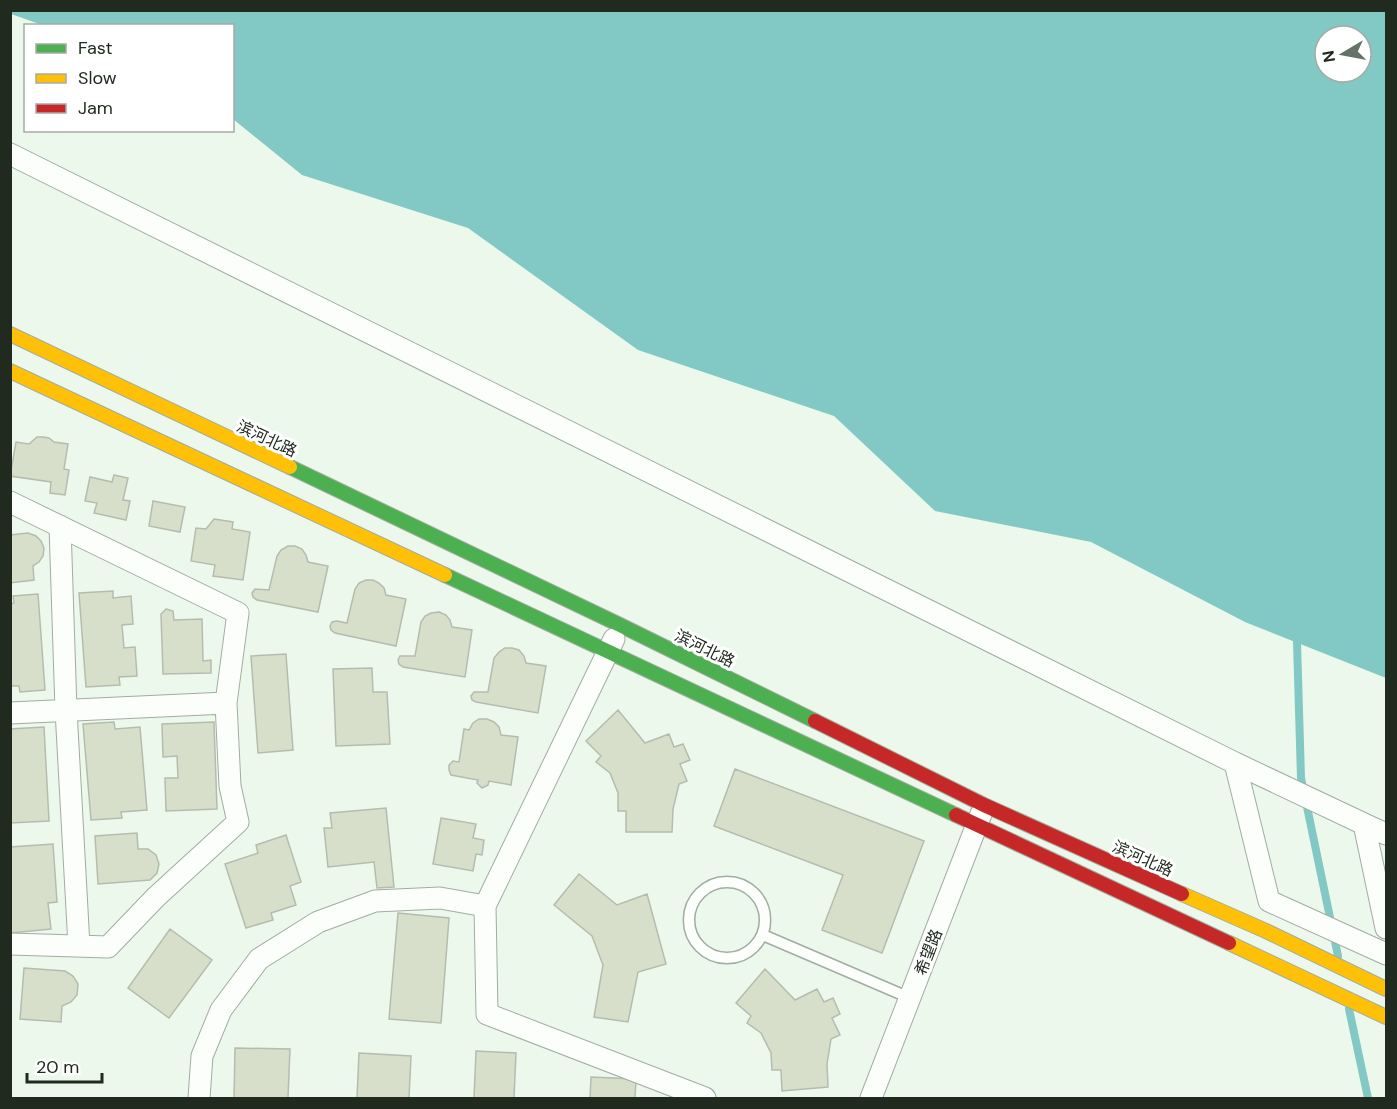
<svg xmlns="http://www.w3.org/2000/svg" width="1397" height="1109" font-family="'DM Sans','Noto Sans SC',sans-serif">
	<rect width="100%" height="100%" fill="#ecf8eb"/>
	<path fill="#82c9c5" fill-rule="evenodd" d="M11 10 1386 11V678L1245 622 1091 542 935 511 834 416 638 350 468 228 302 175 233 119 232 26H45L11 14ZM1325 36H1361V72H1325Z"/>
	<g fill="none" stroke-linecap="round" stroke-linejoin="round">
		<path stroke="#82c9c5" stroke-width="8" d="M1299 633 1297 642 1301 778 1338 956
			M1349 1009 1368 1098"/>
	</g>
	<path fill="#d7dfcb" stroke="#b5bcaf" stroke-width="1.5" d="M37 437H43L49 438 54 442 68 444 64 469 69 470 65 495 50 493 51 482 10 476 16 442 29 444Z
		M114 475 128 478 123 500 130 501 126 520 94 513 97 503 85 501 90 477 112 482Z
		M153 501 185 507 180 532 149 526Z
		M214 519 233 522 232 529 250 532 243 580 213 576 215 565 191 561 196 528 206 529Z
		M28 533 36 536 41 541 44 548 43 556 39 562 33 566 34 580 10 583V535Z
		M288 546H295L302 549 306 555 308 562 328 566 318 612 257 600 253 597 252 593 255 589 269 590 277 556 281 550Z
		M366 580H373L379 583 384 588 386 595 406 599 396 646 335 633 331 630 330 626 332 622 337 621 347 623 355 589 359 583Z
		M113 591V598L131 596 133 624 122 625 124 648 135 647 137 676 119 677 120 685 86 687 79 593Z
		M38 594 45 690 20 692 19 686H10V604L14 603 13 596Z
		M166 609 173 611 174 620 202 619 203 661 211 660V673L163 674 161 614Z
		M439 612 446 615 450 620 452 627 472 630 465 677 403 667 399 664 398 660 400 656H415L421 622 425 616 431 613Z
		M505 648H512L519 650 524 656 526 663 546 666 538 713 476 702 472 700 471 696 474 692H488L494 658 499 652Z
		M286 654 293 750 258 753 251 656Z
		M372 668 373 692H387L390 744 336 746 333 669Z
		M618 710 645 743 669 734 674 747 683 744 690 760 680 764 687 781 679 784 673 809 672 832H626V811H618V793L610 773 596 762 601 756 586 741Z
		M479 719H487L494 722 499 727 501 735 518 737 511 785 489 781 488 785 482 788 477 783 478 780 451 775 449 770V765L453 761 459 762 464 729 469 730 473 723Z
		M114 722 115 729 140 727 147 810 121 812 122 818 91 820 83 724Z
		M214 722 217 809 166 811 165 778H178L177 756 163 757 162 724Z
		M44 727 49 821 10 823V729Z
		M735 769 924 841 882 953 822 930 843 875 714 826Z
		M386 808 394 887 377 888 374 862 328 867 324 828H332L330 813Z
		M441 818 476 824 473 838 484 840 482 855 476 854 473 871 433 864Z
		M137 833 138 849H148L156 855 159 864 157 873 150 880 98 884 95 836Z
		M286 835 301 882 290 886 296 905 271 913 273 920 246 928 225 864 258 853 256 845Z
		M53 844 57 902 48 903 51 929 10 933V847Z
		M579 874 617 905 647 894 666 964 638 972 628 1022 594 1017 603 965 592 936 554 905Z
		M398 913 449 918 441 1023 389 1019Z
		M170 929 212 960 169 1018 128 988Z
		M24 968 65 971 73 976 78 984 77 995 71 1002 62 1006 61 1022 20 1019Z
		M765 969 795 1000 817 989 824 1002 833 998 840 1014 832 1018 840 1035 831 1039 827 1064 828 1087 782 1091 781 1070H772L771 1053 761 1033 747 1023 751 1016 736 1003Z
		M235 1048 290 1049 288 1098H234Z
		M476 1051 516 1053 514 1098H474Z
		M359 1053 411 1056 409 1098H357Z
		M591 1077 636 1079 635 1098H590Z"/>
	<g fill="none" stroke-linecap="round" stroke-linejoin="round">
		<g stroke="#a2aca1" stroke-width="13">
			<path id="lane" d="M689 920a38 38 0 1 1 76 0a38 38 0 1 1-76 0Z
				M763 935 910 998"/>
		</g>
		<g stroke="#a2aca1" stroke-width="23">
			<path id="street" d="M10 154 1235 763 1269 901 1386 954
				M10 502 238 613 226 703 230 786 238 822 156 897 108 947 10 944
				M60 526 66 710 79 946
				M614 639 485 906 487 1014 705 1098
				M10 713 226 703
				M1235 763 1364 824
				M1386 834 1364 824 1386 928
				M199 1098 202 1056 221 1010 259 959 318 922 375 901 440 898 485 906
				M871 1098 981 814"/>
		</g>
		<g stroke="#a2aca1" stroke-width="16">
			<path id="fast" d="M290 467 620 625 815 721
				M445 575 956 815"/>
		</g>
		<g stroke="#a2aca1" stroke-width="16">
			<path id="slow" d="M10 334 290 467
				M10 371 445 575
				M1182 894 1266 931 1386 989
				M1229 943 1386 1017"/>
		</g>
		<g stroke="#a2aca1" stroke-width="16">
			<path id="jam" d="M815 721 984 805 1182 894
				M956 815 1229 943"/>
		</g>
		<use href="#lane" stroke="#fcfefc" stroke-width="10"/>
		<use href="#street" stroke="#fcfefc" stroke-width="21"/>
		<use href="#fast" stroke="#4caf50" stroke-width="14"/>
		<use href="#slow" stroke="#ffc107" stroke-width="14"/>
		<use href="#jam" stroke="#c62828" stroke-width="14"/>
	</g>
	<g text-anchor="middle" stroke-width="6" stroke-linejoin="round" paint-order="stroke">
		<g font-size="16" fill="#202a1f" stroke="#fff">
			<text transform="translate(267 438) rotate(25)" y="6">滨河北路</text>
			<text transform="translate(705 648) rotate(26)" y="6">滨河北路</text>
			<text transform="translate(1143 858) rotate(24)" y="6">滨河北路</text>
			<text transform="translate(928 952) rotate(-69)" y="6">希望路</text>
		</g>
	</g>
	<rect width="1397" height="1109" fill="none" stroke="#202a1f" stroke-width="24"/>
	<rect x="24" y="24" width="210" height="108" fill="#ffffff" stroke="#a6aaa5" stroke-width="1.5"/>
	<rect x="36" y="44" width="30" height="9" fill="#4caf50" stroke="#a6aaa5" stroke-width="1.5"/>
	<text x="78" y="54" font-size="18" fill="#202a1f">Fast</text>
	<rect x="36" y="74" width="30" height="9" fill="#ffc107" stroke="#a6aaa5" stroke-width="1.5"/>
	<text x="78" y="84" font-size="18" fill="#202a1f">Slow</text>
	<rect x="36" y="104" width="30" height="9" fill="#c62828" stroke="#a6aaa5" stroke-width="1.5"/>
	<text x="78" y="114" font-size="18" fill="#202a1f">Jam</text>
	<g transform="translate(1343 54) rotate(260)"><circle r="28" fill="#ffffff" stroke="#a6aaa5" stroke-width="1.5"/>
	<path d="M0-4.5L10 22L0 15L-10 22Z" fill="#677266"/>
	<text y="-9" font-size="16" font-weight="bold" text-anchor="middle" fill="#202a1f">N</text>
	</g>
	<path d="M27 1073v9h75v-9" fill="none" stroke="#202a1f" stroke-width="3"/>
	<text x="36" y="1073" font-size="18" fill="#202a1f" stroke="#ffffff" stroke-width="4.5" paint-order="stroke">20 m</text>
</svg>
